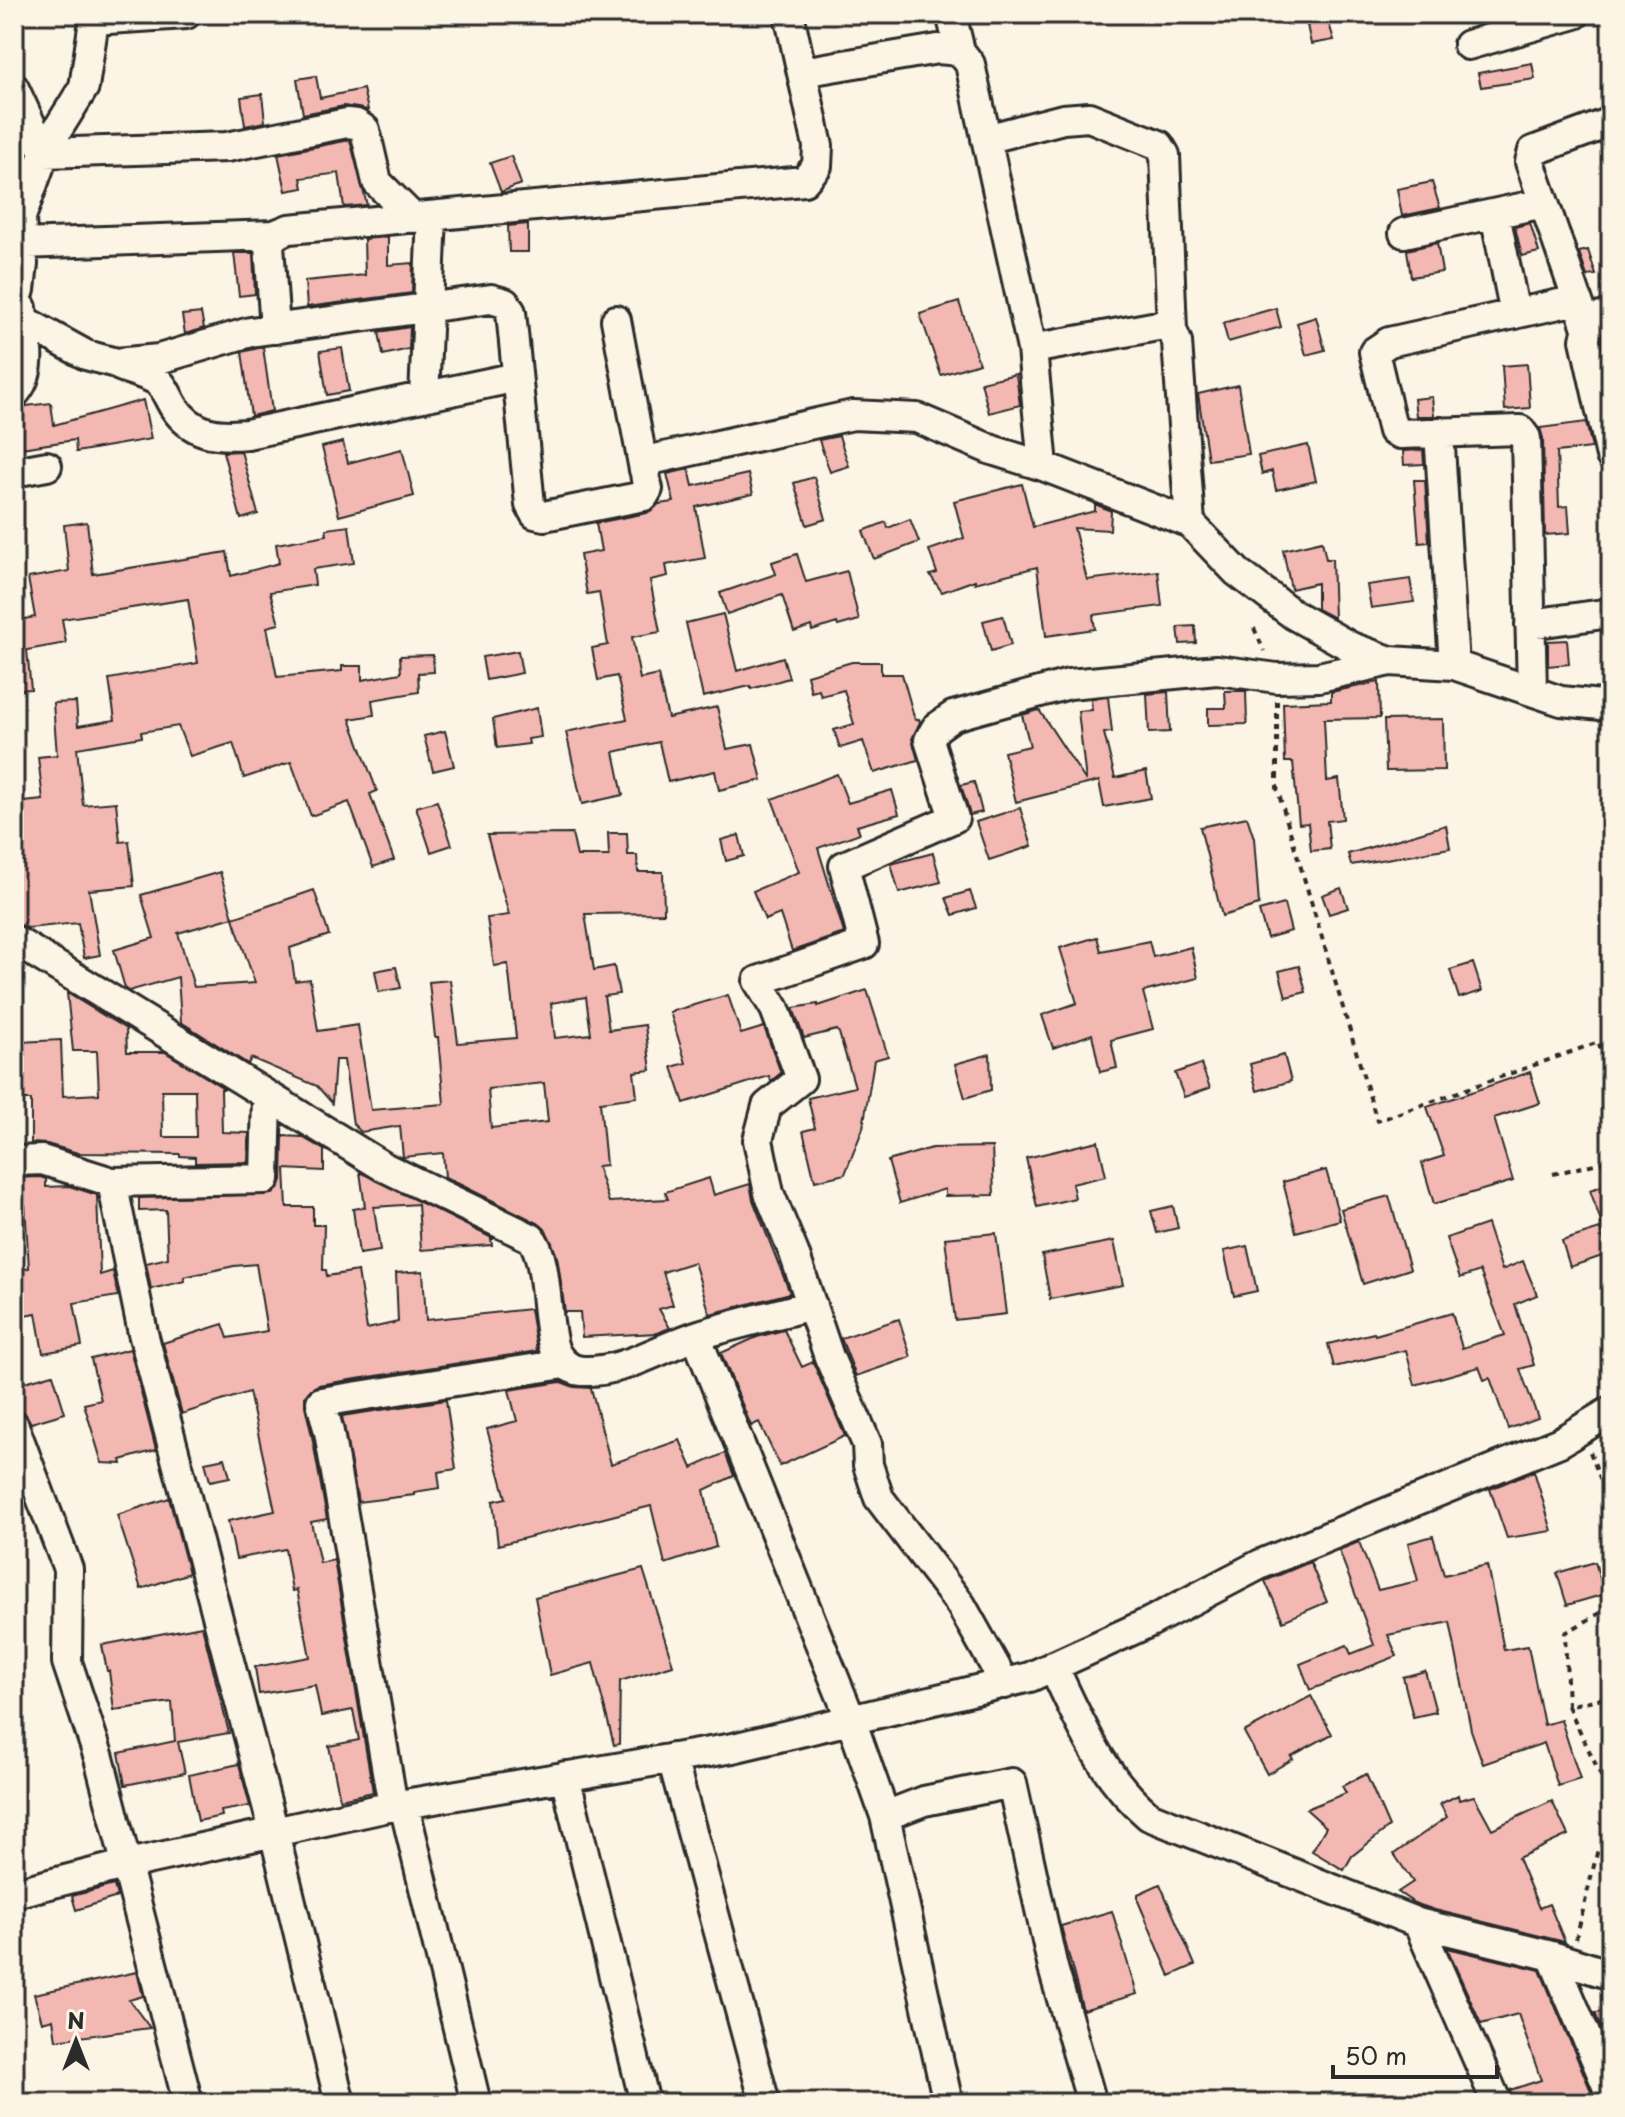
<svg xmlns="http://www.w3.org/2000/svg" width="1625" height="2117" font-family="'Playpen Sans',sans-serif">
	<rect width="100%" height="100%" fill="#fcf5e5"/>
	<filter id="ink" filterUnits="userSpaceOnUse"><feTurbulence type="fractalNoise" baseFrequency=".0125" numOctaves="2"/><feDisplacementMap in="SourceGraphic" scale="16" xChannelSelector="R" yChannelSelector="G"/><feConvolveMatrix kernelMatrix="1 2 1 2 8 2 1 2 1" color-interpolation-filters="sRGB"/></filter>
	<g filter="url(#ink)">
		<path fill="#f4b8b3" stroke="#2b2b2b" stroke-width="2" fill-rule="evenodd" d="M1328 20 1334 40 1311 44 1307 25Z
			M1532 63 1535 79 1481 87 1478 73Z
			M316 76 320 98 363 89 368 110 344 106 303 114 297 79Z
			M262 94 265 122 245 126 241 97Z
			M350 140 367 205 344 207 339 173 301 178 303 188 286 191 278 154Z
			M511 156 521 184 501 192 490 163Z
			M1432 182 1440 208 1402 216 1397 189Z
			M1530 223 1539 252 1522 256 1515 227Z
			M528 224V252H509L508 226Z
			M388 237V265L413 263 412 293 307 307 305 281 365 275 364 239Z
			M1437 243 1442 272 1411 277 1407 250Z
			M1588 250 1596 275 1587 276 1579 252Z
			M234 253H253L255 294 239 296Z
			M959 302 979 363 941 375 920 314Z
			M1276 308 1281 327 1228 342 1223 323Z
			M201 313 204 328 185 334 182 315Z
			M1316 317 1325 350 1306 355 1297 323Z
			M410 327 409 349 383 355 379 332Z
			M263 347 272 411 251 416 242 352Z
			M342 348 349 391 327 395 320 351Z
			M1527 364 1530 408 1505 410 1502 366Z
			M1016 374 1020 405 989 413 981 382Z
			M1238 385 1249 454 1208 460 1198 394Z
			M1432 397 1434 416H1416L1414 399Z
			M143 400 151 439 76 452 75 440 14 449V411L26 406 51 403 54 425Z
			M1586 422 1592 448 1557 452 1559 507 1568 506 1570 533 1545 535 1543 438 1540 428Z
			M839 436 849 466 830 472 819 440Z
			M343 442 348 463 402 449 414 496 339 516 322 447Z
			M1308 445 1316 481 1276 490 1272 471 1262 474 1258 456Z
			M241 451 258 514 241 519 223 452Z
			M1403 451 1423 450 1424 464 1404 465Z
			M689 469 693 486 748 474 753 494 696 507 705 558 666 565 668 576 650 580 660 632 632 637 640 679 658 675 668 718 717 707 727 749 753 744 762 780 719 790 715 771 668 782 659 742 614 752 623 795 582 804 566 732 627 719 617 676 598 680 592 648 608 645 599 592 587 594 580 555 601 551 596 523 647 513 659 504 674 502 667 474Z
			M814 477 826 519 807 525 794 483Z
			M1414 480H1425L1429 542 1419 543Z
			M1022 484 1033 527 1095 511V504L1111 511 1110 530 1074 528 1087 580 1158 571 1162 606 1093 615 1095 629 1046 636 1037 567 975 583V580L942 592 930 575 937 573 929 550 964 538 954 501Z
			M910 519 919 542 874 559 863 531 886 522 888 528Z
			M87 522 93 574 227 552 231 576 279 563 276 544 327 535 326 529 349 526 354 563 313 569 315 585 270 592 279 624 267 627 277 677 342 671V666H362V680L401 673 400 656 433 655 434 672 418 673 419 692 372 700 374 715 350 719 377 791 370 794 394 860 373 867 349 802 311 816 291 762 244 778 233 743 190 756 178 726 141 732 142 737 77 748 83 805 116 802 120 842 129 841 134 886 89 890 100 955 84 958 78 923 28 928 14 923V803L43 800 38 757 57 755 53 703 76 702 78 726 115 720 109 679 198 663 188 599 62 619 66 643 27 650 31 689 14 690V621L35 617 28 578 69 571 64 525Z
			M1322 541 1326 559H1332L1334 618 1317 609V583L1291 589 1283 550Z
			M797 554 806 582 847 571 859 620 838 626 837 623 812 631 811 626 794 632 782 595 727 614 720 593 776 574 772 562Z
			M1410 579 1414 602 1371 608 1367 585Z
			M723 614 737 671 783 657 789 678 751 689 750 686 703 697 686 623Z
			M1003 616 1011 645 991 651 983 621Z
			M1195 626 1196 643 1180 644 1178 627Z
			M1567 640 1569 664 1548 666V641Z
			M518 651 522 673 486 680 482 657Z
			M852 662H881V674H902L915 720 919 719 920 722 912 739 918 760 874 773 863 741 840 748 834 730 854 724 844 690 821 696 819 690 811 692 807 675Z
			M1379 682 1380 718 1324 719 1327 781 1339 779 1343 819 1327 821 1330 849 1311 851 1308 823 1299 824 1293 762H1285L1283 703 1331 701V692Z
			M1225 691H1246L1247 724 1208 725V708H1226Z
			M1168 692 1170 732 1149 733 1147 694Z
			M1108 697 1112 732 1104 733 1115 778 1146 771 1151 798 1104 807 1099 781 1016 802 1004 752 1030 746 1022 715 1039 710 1086 781 1078 711 1092 710 1091 699Z
			M537 708 541 737 528 739 529 744 497 748 493 719Z
			M1443 719 1444 770 1386 771 1384 720Z
			M445 731 454 766 433 771 424 736Z
			M837 774 848 803 892 790 899 814 857 826 860 833 818 848 844 933 792 951 780 914 765 920 753 891 799 872 772 799Z
			M974 782 982 812 970 815 961 785Z
			M437 801 452 845 431 852 416 807Z
			M1020 808 1032 846 989 860 976 822Z
			M1247 817 1254 838 1259 905 1222 916 1200 827Z
			M1446 825 1450 848 1351 865 1348 854Z
			M608 833H627L628 855H637L638 872H663L664 913 585 914 594 970 614 966 619 994 604 996 609 1030 645 1025 651 1070 634 1072 637 1097 600 1102 606 1165 597 1166 609 1202 668 1199 665 1192 709 1178 714 1195 750 1184 753 1200 790 1293 710 1314 694 1262 663 1272 673 1305 659 1309 670 1328 657 1333 582 1337 580 1312H565L557 1256 545 1229 538 1223 445 1177 443 1153 403 1157 400 1126 361 1132 353 1124 344 1060H335L332 1103 317 1086 251 1058 248 1064 181 1022 178 977 129 991 125 988 114 950 154 938 141 895 220 872 233 917 178 933 194 987 255 983 233 918 314 890 329 935 290 948 295 981 310 979 318 1031 358 1025 371 1110 444 1104 438 1037H435L429 982 450 980 458 1043 516 1038 508 964 494 966 487 918 509 915 487 835 572 834 577 856H609ZM586 997 591 1034 555 1038 551 1003ZM544 1083 548 1122 491 1128 488 1089Z
			M739 835 744 856 726 861 721 840Z
			M933 853 941 882 899 893 891 864Z
			M1341 888 1348 908 1329 914 1322 895Z
			M970 891 976 908 953 915 946 898Z
			M1284 904 1291 931 1267 938 1259 911Z
			M1097 937 1101 951 1149 941 1153 957 1191 947 1198 978 1143 992 1153 1029 1111 1040 1117 1068 1100 1072 1092 1034 1053 1048 1042 1015 1077 1003 1060 948Z
			M1473 963 1482 991 1459 998 1450 970Z
			M1299 966 1306 992 1286 997 1279 971Z
			M396 967 401 988 379 992 375 971Z
			M867 990 888 1056 874 1060 863 1128 845 1174 815 1181 803 1131 815 1128 808 1098 855 1087 839 1033 837 1030 804 1038 793 1008 818 1004V1006Z
			M67 993 126 1029 127 1052H165L225 1089H221L222 1132 249 1133 248 1162 195 1163V1157L180 1156V1154L78 1153 47 1144 31 1143V1100H20L18 1042 61 1040 63 1096 99 1094 97 1051H73ZM162 1090H195L196 1137H163Z
			M728 995 741 1034 764 1027 781 1073 771 1081 769 1076 684 1103 672 1067 686 1063 670 1012Z
			M990 1054 991 1090 965 1098 955 1064Z
			M1284 1055 1291 1081 1257 1091 1250 1064Z
			M1201 1064 1210 1088 1184 1097 1175 1073Z
			M1530 1072 1540 1103 1494 1118 1513 1181 1434 1204 1422 1163 1444 1156 1427 1107Z
			M283 1136 302 1137 324 1150V1171L285 1169 287 1207H313V1225H324L323 1270H326L327 1276 358 1271 367 1329 398 1322 396 1273 423 1271 426 1320 530 1309 537 1351 318 1385 311 1389 305 1396V1406L312 1436 327 1519 311 1522 320 1563 334 1560 373 1792 340 1799 329 1746 359 1740 353 1710 321 1716 315 1685 259 1694 255 1667 310 1657 297 1590 292 1591 285 1549 236 1559 228 1521 275 1511 249 1392 182 1414 163 1343 223 1324 228 1338 267 1331 256 1264 234 1266 184 1277 185 1281 151 1289 146 1263 168 1258 166 1210 139 1211V1198L273 1194 279 1188 282 1180Z
			M1098 1141 1106 1176 1072 1184 1075 1198 1037 1207 1026 1158Z
			M992 1147 994 1195 945 1196V1189L900 1203 888 1161 932 1148Z
			M1326 1170 1340 1220 1296 1232 1283 1182Z
			M360 1172 494 1239H491L492 1245 421 1250 418 1204 374 1207 380 1251 359 1254 353 1209 365 1207Z
			M40 1177 46 1179V1187L69 1186 97 1195 100 1275 113 1271 118 1296 74 1303 82 1346 43 1353 36 1313 14 1317V1271L29 1268 25 1205 14 1206V1178Z
			M1611 1183V1241L1608 1242 1590 1190Z
			M1389 1196 1410 1269 1363 1284 1341 1209Z
			M1173 1206 1178 1228 1157 1233 1151 1211Z
			M1487 1224 1502 1270 1523 1261 1537 1295 1515 1304 1534 1365 1520 1369 1538 1418 1508 1429 1490 1378 1484 1380 1479 1367 1415 1385 1406 1350 1334 1367 1328 1344 1374 1333 1375 1335 1452 1313 1462 1348 1505 1335 1480 1271 1460 1278 1446 1238Z
			M1600 1229 1608 1254 1570 1267 1562 1241Z
			M996 1233 1006 1314 955 1320 945 1238Z
			M1114 1241 1123 1285 1050 1299 1042 1255Z
			M1247 1246 1257 1291 1234 1296 1224 1251Z
			M899 1319 911 1357 856 1376 841 1338Z
			M784 1330 802 1367 813 1362 845 1436 780 1466 759 1422 751 1426 721 1353 757 1337Z
			M130 1349 156 1450 121 1460 122 1464 102 1463 84 1404 101 1400 91 1359Z
			M53 1374 65 1413 31 1423 25 1413 19 1410 14 1385Z
			M561 1382 574 1387 591 1388 611 1464 680 1440 692 1468 725 1453 734 1476 704 1490 716 1547 665 1564 651 1506 498 1545 493 1501 506 1498 487 1429 517 1421 509 1390Z
			M446 1400 456 1469 438 1472 440 1488 414 1492V1495L358 1502 342 1416Z
			M225 1458 230 1477 210 1481 205 1462Z
			M1534 1471 1552 1531 1507 1538 1490 1489Z
			M169 1498 189 1573 141 1589 117 1515Z
			M1433 1536 1444 1575 1487 1565 1504 1650 1528 1646 1544 1725 1561 1720 1580 1779 1558 1786 1544 1743 1483 1764 1471 1730 1450 1622 1388 1635 1397 1656 1310 1690 1300 1664 1347 1645 1351 1654 1374 1645 1339 1550 1359 1542 1378 1590 1418 1581 1408 1543Z
			M1310 1562 1327 1602 1283 1621 1265 1581Z
			M1595 1562 1605 1594 1567 1605 1557 1573Z
			M643 1569 673 1665 620 1681 619 1744 614 1745 593 1663 550 1675 535 1597Z
			M202 1626 229 1733 178 1742 185 1773 125 1785 119 1753 175 1741 172 1702 114 1710 109 1671H107L102 1645Z
			M1425 1671 1436 1712 1413 1717 1403 1677Z
			M1311 1696 1332 1734 1291 1756 1293 1759 1267 1774 1244 1732Z
			M239 1764 250 1806 221 1811 222 1816 198 1821 189 1775Z
			M1366 1774 1389 1827 1352 1856 1344 1870 1312 1851 1326 1827 1306 1809 1346 1793 1342 1786Z
			M1458 1795 1459 1800 1474 1796 1492 1829 1552 1801 1568 1835 1518 1858 1539 1908 1549 1904 1565 1942 1435 1910 1414 1903 1398 1892 1413 1882 1394 1854 1447 1817 1440 1804Z
			M1160 1884 1195 1965 1170 1976 1138 1901V1894Z
			M114 1885 117 1897 76 1910 72 1896Z
			M1112 1911 1137 1994 1083 2010 1061 1926Z
			M1447 1948 1540 1970 1596 2103H1514L1510 2090 1541 2080 1518 2014 1481 2024Z
			M137 1972 143 1996 129 2000 150 2028 56 2040 53 2019 42 2022 34 1994Z
			M1611 2011V2052L1595 2013Z"/>
		<g fill="none" stroke-linecap="round" stroke-linejoin="round">
			<g stroke="#2b2b2b" stroke-width="34">
				<path id="minor" d="M951 14 960 51
					M93 20 186 14
					M1468 45 1575 14
					M802 72 938 49 960 51 970 64 1032 349 1043 466
					M14 88 44 153 227 147 347 123 356 124 365 130 377 182 413 218
					M986 139 1063 119 1089 117 1159 145 1165 155 1172 330
					M1495 214 1515 314
					M1404 233 1544 203
					M21 244 274 235
					M14 292 20 290 23 264 21 217 46 148 84 87 95 14
					M1611 315C1594 317 1588 322 1585 340L1611 456
					M616 320 644 470
					M24 321 86 355 116 363 159 359 250 332 491 299 505 303 511 312 530 505 535 514 544 516 644 496 648 489C645 475 641 466 655 459L853 415 917 418 992 450 1043 466 1190 523 1237 572 1294 615 1351 647 1390 661 1454 665 1561 701 1611 706
					M1587 328 1530 162 1533 151 1611 122
					M275 329 269 245 274 235 289 229 804 181 817 166 818 146 789 14
					M1032 349 1163 325 1172 330 1177 342 1190 523
					M120 366C131 371 146 374 156 380 165 386 168 398 174 407 192 434 216 437 247 434L517 377
					M14 394C36 371 25 336 22 308
					M424 397 432 216
					M1439 432 1454 665
					M14 472 47 466
					M1530 624 1611 613
					M1532 691 1526 438 1520 430 1400 434 1393 431 1374 352 1389 342 1577 300
					M14 940 384 1167 531 1238C548 1258 545 1316 553 1345 556 1358 568 1370 582 1371 624 1373 661 1347 699 1335 736 1324 774 1315 812 1305
					M14 1161 42 1160 112 1182 265 1179 267 1095
					M112 1182 143 1333 274 1832 340 2103
					M696 1336 851 1720 885 1816 948 2103
					M14 1426 68 1569 67 1662 99 1758 188 2103
					M1053 1666C1080 1721 1100 1775 1149 1816L1418 1923 1552 1956 1611 1975
					M1005 1684 961 1605 879 1498 868 1465 867 1444 829 1357 794 1253 769 1193 758 1140 767 1106 801 1079 775 1009 758 981 864 944 844 866 954 818 929 740 936 728 953 716 1069 684 1217 670 1277 678 1319 677 1390 661
					M672 1758 765 2103
					M565 1776 645 2103
					M404 1805 476 2103
					M393 1806 329 1432 321 1402 564 1364
					M885 1816 924 1801 1012 1783 1053 1968 1092 2103
					M14 1893 128 1864 393 1806 733 1748 1030 1677 1150 1622 1261 1564 1560 1442 1611 1411
					M1418 1923 1497 2103
					M1552 1956 1611 2095"/>
			</g>
			<path stroke="#2b2b2b" stroke-width="4" stroke-dasharray="6 6" stroke-linecap="butt" d="M1254 628 1264 651
				M1277 701V788L1377 1121 1599 1042 1611 1119
				M1553 1174 1611 1160
				M1590 1452 1611 1506
				M1611 1607 1565 1633 1568 1706 1611 1696
				M1568 1706 1611 1797
				M1576 1939 1598 1849 1611 1838"/>
			<use href="#minor" stroke="#fcf5e5" stroke-width="28"/>
		</g>
	</g>
	<rect width="1625" height="2117" fill="none" stroke="#fcf5e5" stroke-width="48"/>
	<rect x="24" y="24" width="1577" height="2069" fill="none" stroke="#2b2b2b" stroke-width="3" filter="url(#ink)"/>
	<g transform="translate(76 2041)" stroke="#fcf5e5" stroke-width="6" paint-order="stroke">
	<path d="M0-6L14 30L0 20L-14 30Z" fill="#2b2b2b"/>
	<text y="-12" font-size="22" font-weight="bold" text-anchor="middle" fill="#2b2b2b">N</text>
	</g>
	<path d="M1333 2065v12h164v-12" fill="none" stroke="#2b2b2b" stroke-width="4"/>
	<text x="1345" y="2065" font-size="24" fill="#2b2b2b" stroke="#fcf5e5" stroke-width="6" paint-order="stroke">50 m</text>
</svg>
